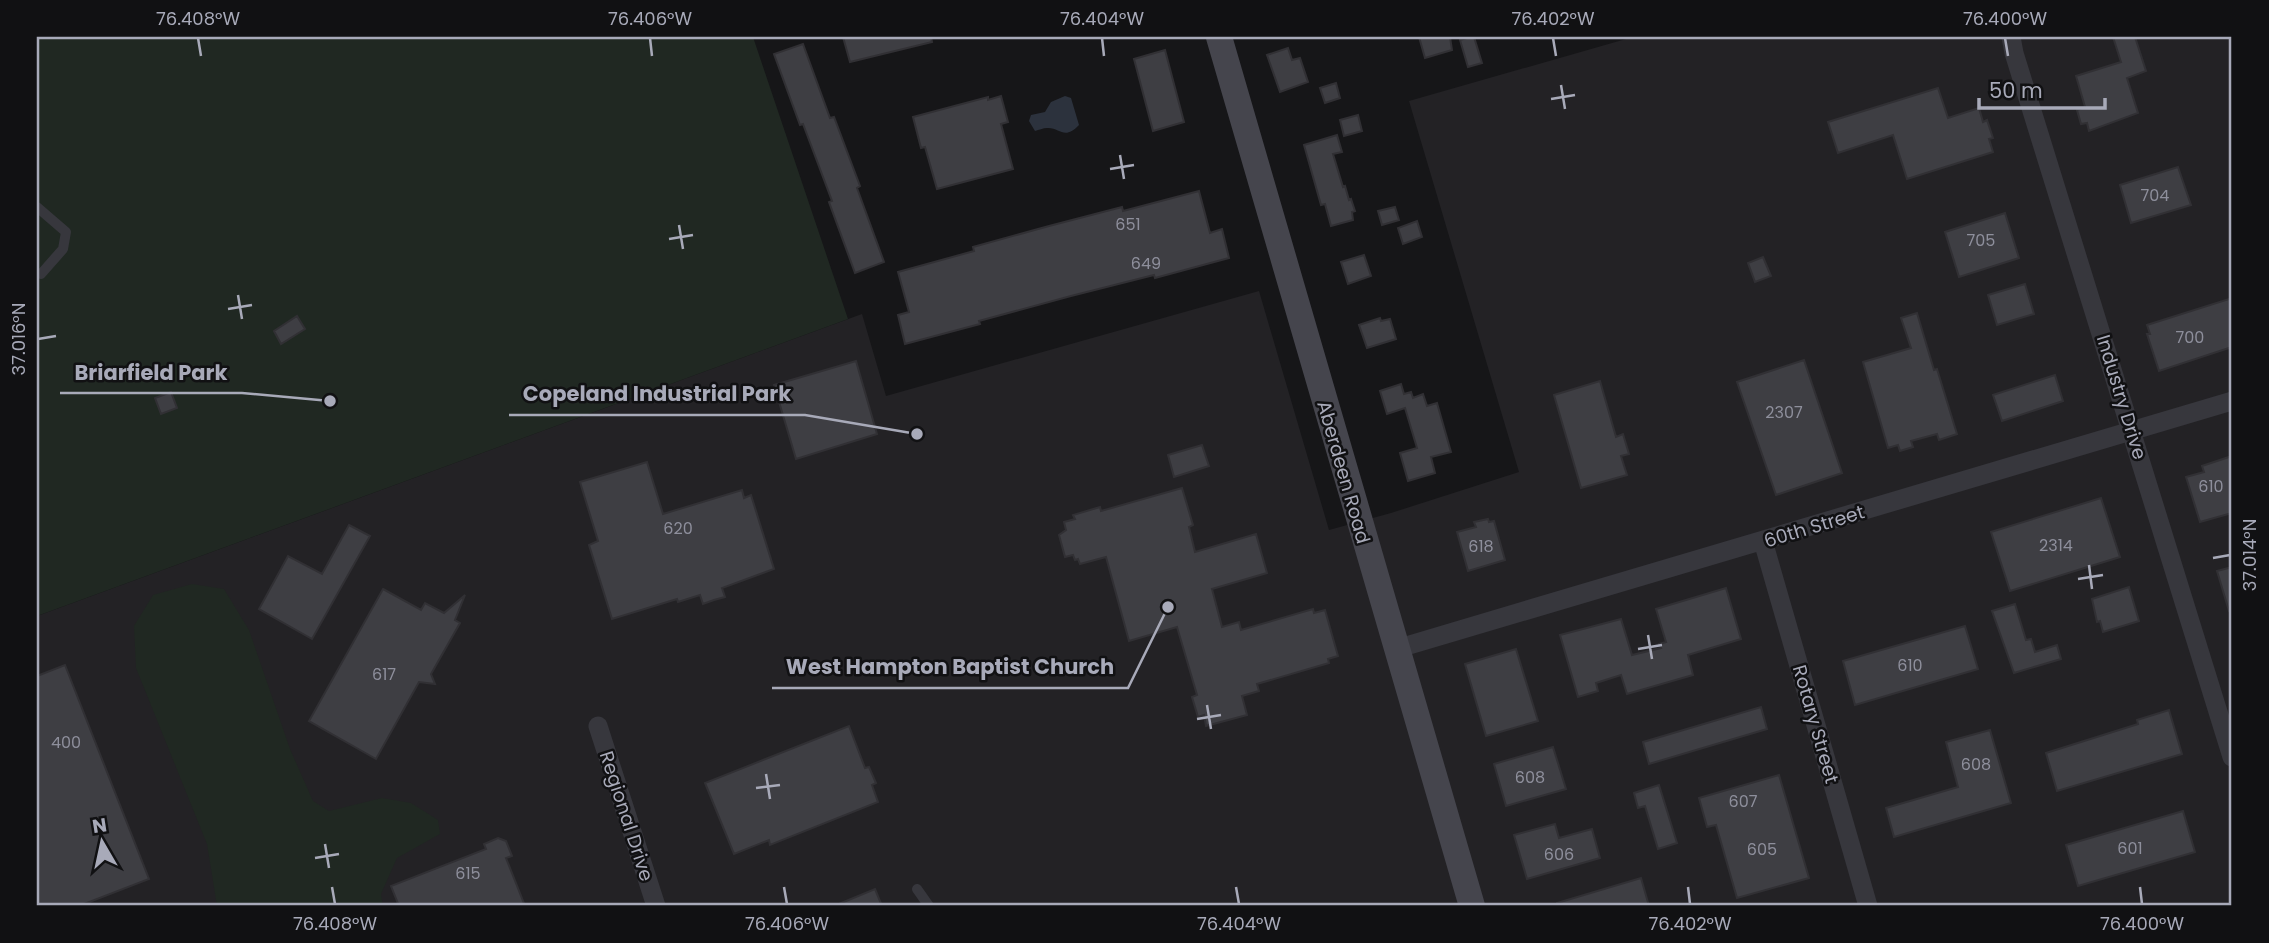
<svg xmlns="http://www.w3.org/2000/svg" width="2269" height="943" font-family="Poppins,sans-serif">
	<rect width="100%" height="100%" fill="#161618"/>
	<path fill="#232225" d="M1633 37H2232V906H37V616L862 314 886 396 1259 291 1329 530 1391 513 1519 472 1409 101Z"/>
	<path fill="#202822" d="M37 37H753L848 319 37 616Z
		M192 584 224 589 249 630 290 749 313 801 329 811 382 798 411 803 438 820 440 834 397 858 381 894 383 906H339L337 902 325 906H217L207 844 136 668 134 626 153 595Z"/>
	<path fill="#2c323d" d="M1065 96 1071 98 1079 125C1064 141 1060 127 1047 128 1043 128 1039 130 1035 131L1029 121 1031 115 1045 112 1051 102Z"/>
	<path fill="#3e3e43" stroke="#313034" stroke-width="2" d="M843 37H931L932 42 850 62Z
		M1419 37H1450L1452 50 1425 58Z
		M1470 37H1474L1482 63 1468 67 1460 40Z
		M2113 37H2135L2146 71 2127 78 2138 113 2089 131 2087 123 2081 124 2077 110 2085 107 2076 76 2121 62Z
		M803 44 830 118 834 117 860 186 857 188 884 262 855 273 829 202 832 201 803 124 800 125 774 54Z
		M1288 48 1292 60 1300 58 1308 82 1280 92 1267 55Z
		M1165 50 1184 122 1153 131 1134 59Z
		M1336 83 1340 98 1325 103 1320 88Z
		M1938 88 1948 118 1979 108 1983 122 1987 120 1993 138 1989 139 1993 152 1907 179 1893 135 1838 153 1828 122Z
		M1001 96 1008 122 1001 124 1013 169 937 189 925 147 921 148 913 117 988 97V100Z
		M1358 115 1362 131 1344 136 1340 120Z
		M1337 135 1342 152 1333 154 1343 187 1345 186 1349 200 1351 199 1355 211 1352 212 1353 220 1331 226 1325 204 1321 205 1304 145Z
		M2178 167 2191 205 2131 223 2120 185Z
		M1199 191 1210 233 1222 229 1229 258 1155 278 1154 275 1071 296 979 321 980 324 905 344 898 315 909 312 898 272 974 251 973 247 1049 226 1122 207 1123 211Z
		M1395 207 1399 220 1382 225 1378 211Z
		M2005 213 2019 258 1959 277 1945 232Z
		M1417 221 1422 237 1403 244 1398 228Z
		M1364 255 1371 276 1348 284 1341 262Z
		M1763 257 1771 276 1755 282 1748 263Z
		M2025 284 2034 314 1997 325 1988 295Z
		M2232 298V347L2159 371 2147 334H2150L2147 325Z
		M1917 313 1934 370 1937 369 1957 434 1939 440 1937 434 1911 441 1913 447 1900 451 1898 445 1888 448 1863 362 1911 348 1901 318Z
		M297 316 305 329 281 344 274 331Z
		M1380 318 1381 321 1390 319 1396 339 1367 348 1359 325Z
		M1804 360 1842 473 1776 495 1737 382Z
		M856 361 877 434 796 459 774 385Z
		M2055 375 2063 401 2002 421 1993 395Z
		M1600 381 1616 437 1623 434 1629 454 1621 456 1627 475 1581 488 1554 395Z
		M1401 384 1404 394 1411 392 1413 398 1423 394 1427 406 1437 403 1451 452 1431 457 1435 473 1408 481 1400 453 1417 448 1405 408 1387 414 1380 391Z
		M171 392 177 408 161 414 155 398Z
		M1202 445 1209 466 1174 477 1168 455Z
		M2232 456V513L2200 522 2186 477 2204 472 2202 466Z
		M647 462 663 514 742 490 744 498 751 495 774 569 722 588 725 597 714 600 703 604 700 595 678 602 677 599 612 619 589 545 598 541 580 482Z
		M1182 488 1193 525 1189 527 1195 552 1256 534 1267 573 1212 589 1222 627 1239 622 1241 630 1313 609 1314 613 1325 610 1338 656 1328 659 1329 663 1257 684 1259 691 1242 696 1247 715 1206 726 1204 715 1198 717 1192 697 1197 695 1177 627 1129 641 1106 557 1080 564 1078 559 1075 560 1073 555 1065 557 1059 535 1066 530 1064 522 1075 519 1073 515 1100 507 1101 511Z
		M2101 498 2120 557 2010 591 1991 532Z
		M1488 519 1489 522 1494 521 1505 560 1468 571 1457 532 1476 527 1474 522Z
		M349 525 370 536 312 639 259 609 288 556 322 574Z
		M2232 567V610L2229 611 2217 571Z
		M2129 587 2139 621 2103 632 2100 621 2097 622 2092 599Z
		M1726 588 1741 639 1688 655 1693 675 1627 694 1621 675 1596 683 1598 691 1578 697 1560 635 1621 619 1632 655 1661 648 1659 644 1666 642 1656 609Z
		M383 589 421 610 425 603 444 613 465 595 455 620 460 623 431 674 435 684 419 682 376 759 309 721Z
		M2015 604 2026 640 2031 639 2035 652 2057 645 2061 659 2014 673 1992 611Z
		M1965 626 1978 669 1855 705 1843 661Z
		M1516 649 1538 721 1486 736 1465 664Z
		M65 665 149 879 79 906H37V676Z
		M1761 707 1767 729 1649 764 1643 742Z
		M2169 710 2182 754 2057 791 2046 753 2138 724 2137 720Z
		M849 726 865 768 869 767 876 783 872 785 878 802 770 845 769 840 734 854 705 783Z
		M1990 730 2011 803 1894 837 1886 808 1958 787 1946 742Z
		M1553 747 1566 789 1506 806 1494 764Z
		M1779 775 1809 878 1737 898 1716 825 1707 827 1699 798Z
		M1659 785 1677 843 1658 849 1645 806 1638 808 1634 793Z
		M2183 811 2195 852 2078 886 2066 845Z
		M1555 824 1559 838 1592 829 1600 858 1527 879 1514 835Z
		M498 838 506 841 512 856 506 858 525 906H399L391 886 486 849 484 844Z
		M1641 878 1649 906H1557V903Z
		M875 889 882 906H834Z"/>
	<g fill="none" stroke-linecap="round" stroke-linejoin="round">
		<path stroke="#37373d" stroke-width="10" d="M37 207 66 232 63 249 41 274
			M917 889 929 906"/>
		<path stroke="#37373d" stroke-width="19" d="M2011 37 2014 53 2232 757
			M1763 541 1868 906
			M1396 649 2232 401
			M598 726 656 906"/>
		<path stroke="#45454d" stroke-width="26" d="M1219 37 1472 906"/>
	</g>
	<path fill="none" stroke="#a8aab9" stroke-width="2.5" d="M198 38 201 56M650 38 652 56M1102 38 1104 56M1553 38 1556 56M2005 38 2008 56M1561 85 1565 109M1551 99 1575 95M1120 155 1124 179M1110 169 1134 165M679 225 683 249M669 239 693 235M238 295 242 319M228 309 252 305M38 339 56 336M2213 558 2230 555M2089 565 2092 589M2078 579 2103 575M1648 635 1652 659M1638 649 1662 645M1207 705 1211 729M1197 719 1221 715M766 774 770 799M756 788 780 785M325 844 329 868M315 858 339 854M332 887 335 904M784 887 787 904M1236 887 1239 904M1688 887 1690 904M2140 887 2142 904"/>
	<g text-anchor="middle" stroke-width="5" stroke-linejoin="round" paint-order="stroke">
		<g font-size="16" fill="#8e8f9c">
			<text x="2155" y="201">704</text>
			<text x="1128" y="230">651</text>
			<text x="1981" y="246">705</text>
			<text x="1146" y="269">649</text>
			<text x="2190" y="343">700</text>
			<text x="1784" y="418">2307</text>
			<text x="2211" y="492">610</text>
			<text x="678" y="534">620</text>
			<text x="2056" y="551">2314</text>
			<text x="1481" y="552">618</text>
			<text x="1910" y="671">610</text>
			<text x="384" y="680">617</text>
			<text x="66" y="748">400</text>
			<text x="1976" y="770">608</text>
			<text x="1530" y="783">608</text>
			<text x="1743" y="807">607</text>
			<text x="2130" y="854">601</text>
			<text x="1762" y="855">605</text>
			<text x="1559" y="860">606</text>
			<text x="468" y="879">615</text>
		</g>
		<g font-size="19" fill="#a8aab9" stroke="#111113">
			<text transform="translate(2122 397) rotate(73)" y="7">Industry Drive</text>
			<text transform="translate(1344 472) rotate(74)" y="7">Aberdeen Road</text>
			<text transform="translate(1814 526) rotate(-17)" y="7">60th Street</text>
			<text transform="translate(1816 724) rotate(74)" y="7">Rotary Street</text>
			<text transform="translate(627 816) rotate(72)" y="7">Regional Drive</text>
		</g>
	</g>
	<path fill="none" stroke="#a8aab9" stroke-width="2.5" d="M330 401L242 393H60M917 434L805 415H509M1168 607L1128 688H772"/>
	<g fill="#a8aab9" stroke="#111113" stroke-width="2.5">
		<circle cx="330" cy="401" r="7"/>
		<circle cx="917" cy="434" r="7"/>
		<circle cx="1168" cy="607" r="7"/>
	</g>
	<g font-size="21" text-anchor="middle" font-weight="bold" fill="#a8aab9" stroke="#111113" stroke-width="5" stroke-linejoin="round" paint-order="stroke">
		<text x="151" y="380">Briarfield Park</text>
		<text x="657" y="401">Copeland Industrial Park</text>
		<text x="950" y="674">West Hampton Baptist Church</text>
	</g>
	<rect width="2269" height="943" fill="none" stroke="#111113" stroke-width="77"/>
	<g transform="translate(102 842) rotate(351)" stroke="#111113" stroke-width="5" paint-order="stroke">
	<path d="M0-5L12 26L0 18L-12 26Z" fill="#a8aab9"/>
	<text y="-10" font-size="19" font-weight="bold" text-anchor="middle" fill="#a8aab9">N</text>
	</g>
	<path d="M1979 98v10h126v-10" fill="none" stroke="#a8aab9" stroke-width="3.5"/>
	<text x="1989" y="98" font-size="21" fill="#a8aab9" stroke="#111113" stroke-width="5" paint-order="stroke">50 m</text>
	<rect x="38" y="38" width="2192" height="866" fill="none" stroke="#a8aab9" stroke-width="2.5"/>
	<g font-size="18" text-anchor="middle" fill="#a8aab9">
		<text x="198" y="25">76.408°W</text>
		<text x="650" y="25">76.406°W</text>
		<text x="1102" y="25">76.404°W</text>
		<text x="1553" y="25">76.402°W</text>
		<text x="2005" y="25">76.400°W</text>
		<text transform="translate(19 339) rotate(-90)" y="6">37.016°N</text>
		<text transform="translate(2250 555) rotate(-90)" y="6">37.014°N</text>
		<text x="335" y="930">76.408°W</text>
		<text x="787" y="930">76.406°W</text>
		<text x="1239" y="930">76.404°W</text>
		<text x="1690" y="930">76.402°W</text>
		<text x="2142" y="930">76.400°W</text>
	</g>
</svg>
